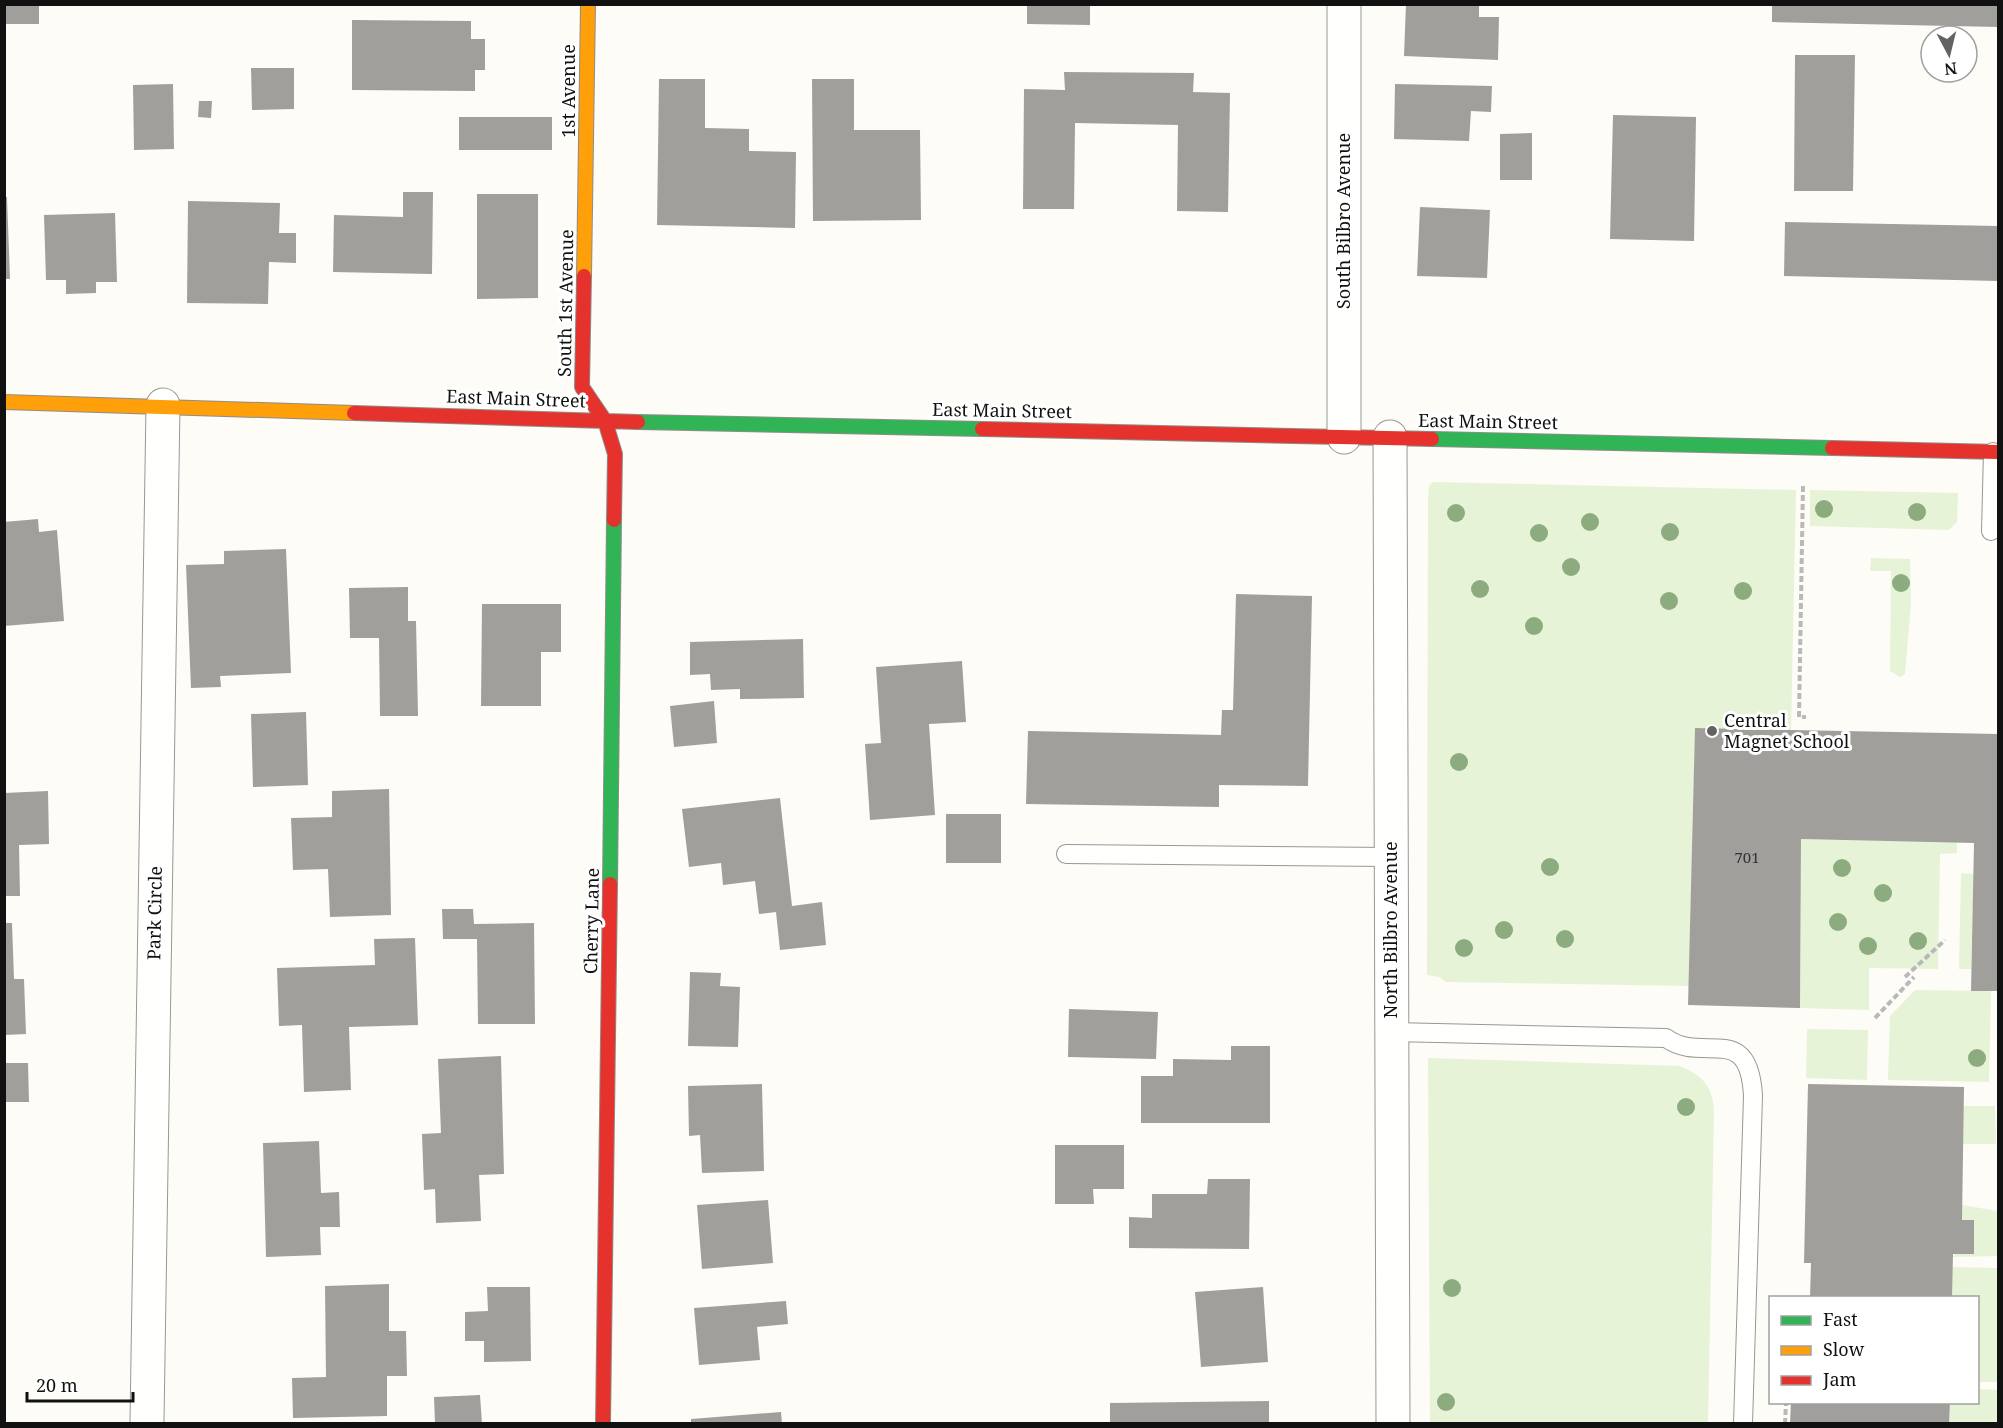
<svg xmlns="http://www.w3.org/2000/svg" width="2003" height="1428" font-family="'Noto Serif',serif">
	<rect width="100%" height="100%" fill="#fdfcf7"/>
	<path fill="#e7f3d7" d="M1433 482 1796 490 1791 730 1695 728 1689 986 1446 982 1439 977 1427 975 1428 498 1429 486Z
		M1810 490 1958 493 1957 522 1949 530 1810 526Z
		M1871 558 1910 559 1911 604 1905 674 1900 677 1890 671 1891 571H1870Z
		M1801 839 1957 842V853L1940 854 1938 969 1869 968V1010L1800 1008Z
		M1961 873 1974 874 1971 969H1959Z
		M1915 990 1991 991 1989 1082 1888 1080 1890 1016Z
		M1807 1029 1868 1030 1867 1080 1806 1078Z
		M1428 1058 1680 1066C1704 1076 1714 1088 1714 1115L1708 1423H1430Z
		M1963 1106H1995L1996 1144H1963Z
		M1962 1205 1998 1211V1256L1953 1257 1973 1220H1962Z
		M1952 1267 1998 1268V1382H1978V1298H1952Z
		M1978 1389 1998 1390V1423L1949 1424 1950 1403 1978 1402Z"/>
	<path fill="#a19f9c" d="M4 4H39V24H4Z
		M1027 4H1090V25L1027 24Z
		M1406 4H1479V17H1499L1498 60 1404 56Z
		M1772 4H1998V27L1772 22Z
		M352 20 471 21V39H485V70H475V91L352 90Z
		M1795 55H1855L1853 191H1794Z
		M251 68H294V109L252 110Z
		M1064 72 1194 73 1193 92 1230 93 1228 212 1177 211 1178 125 1075 123 1074 209H1023L1024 89 1065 90Z
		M659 79H705V128L749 129V151L796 152 795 228 657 225Z
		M812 79H854V130H920L921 220 813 221Z
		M173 84 174 149 134 150 133 85Z
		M1395 84 1492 86 1491 112 1471 111 1469 141 1394 139Z
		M199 101H212L211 118 198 117Z
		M1613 115 1696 117 1694 241 1610 239Z
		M459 117H552V150H459Z
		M1532 133V180H1500V134Z
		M403 192H433L432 274 333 272 334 215 403 217Z
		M477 194H538V298L477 299Z
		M4 197H7L10 279H4Z
		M188 201 280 203 279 233H296V263L269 262 268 304 187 303Z
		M1420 207 1490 210 1487 278 1417 276Z
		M115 213 117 282H96V293L66 294V280H46L44 215Z
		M1785 222 1998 226V281L1784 276Z
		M38 519 39 532 57 530 64 621 4 626V522Z
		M286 549 291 673 220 676 221 687 191 688 186 565 224 564V551Z
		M408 587V621H416L418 716H380L379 638H350L349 588Z
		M1236 594 1312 596 1308 786 1219 785V807L1026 804 1028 731 1221 735 1222 710H1233Z
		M482 604H561V652H541V706H481Z
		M803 639 804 698 740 699V689L711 690 710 674 690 675V642Z
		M962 661 966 722 929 724 935 815 870 820 865 744 881 743 876 667Z
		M714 701 717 743 674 747 670 706Z
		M306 712 308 785 253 787 251 714Z
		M1695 728 1998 734V991H1971L1974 843 1801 839 1800 1008 1688 1005Z
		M389 789 391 915 330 917 328 869 293 870 291 818 332 817V791Z
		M48 791 49 844 19 845 20 896H4V793Z
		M780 798 792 906 822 902 826 945 780 950 776 912 759 914 755 881 723 885 721 863 689 867 682 809Z
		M946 814H1001V863H946Z
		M442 909H473L474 924 534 923 535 1024H478L477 939H443Z
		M4 923H12L14 979H24L26 1034 4 1035Z
		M415 938 418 1025 349 1027 351 1090 304 1092 302 1025 279 1026 277 968 375 965 374 939Z
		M690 972 721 973 720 986 740 987 738 1047 688 1046Z
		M1069 1009 1158 1012 1156 1059 1068 1057Z
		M1231 1046H1270V1123H1141V1076H1173V1059L1231 1060Z
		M501 1056 504 1174 479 1175 481 1221 436 1223 435 1189 424 1190 422 1134 441 1133 438 1059Z
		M4 1063H28L29 1102H4Z
		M762 1084 764 1171 702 1173 700 1135 689 1136 688 1086Z
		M1808 1084 1964 1087 1962 1220H1974V1254H1953L1952 1298H1810L1811 1263H1804Z
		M319 1141 321 1193 339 1192 340 1227H320L321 1255 266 1257 263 1143Z
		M1055 1145H1124V1189H1093L1094 1204H1055Z
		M1208 1179H1250L1249 1249 1129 1248V1217L1152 1218V1194H1207Z
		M768 1200 773 1263 702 1269 697 1205Z
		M389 1284V1331H406L407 1376H387V1416L293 1418 292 1378 326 1377 325 1286Z
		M487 1287H530L531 1361 484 1362V1341H465V1312L488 1311Z
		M1263 1287 1268 1362 1201 1367 1195 1292Z
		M786 1301 788 1324 757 1327 760 1360 699 1365 694 1308Z
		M480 1395 482 1424H435L434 1397Z
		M1269 1401V1424H1110V1403Z
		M1791 1402H1950L1949 1424H1790Z
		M781 1412 782 1424H691V1419Z"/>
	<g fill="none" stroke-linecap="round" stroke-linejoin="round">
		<g stroke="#979795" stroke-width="20">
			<path id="lane" d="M1991 531 1993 452
				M1066 854 1391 857
				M1392 1032 1666 1038C1703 1065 1749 1020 1753 1096L1743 1424"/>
		</g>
		<g stroke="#979795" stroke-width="35">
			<path id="street" d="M1344 4V437
				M1390 437 1393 1424
				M147 1421 163 405"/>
		</g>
		<g stroke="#8e8d8b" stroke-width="16">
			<path id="fast" d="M638 422 982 429
				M1432 439 1832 448
				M610 884 614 520"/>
		</g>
		<g stroke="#8e8d8b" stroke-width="16">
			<path id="slow" d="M584 276 588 4
				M4 402 354 413"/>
		</g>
		<g stroke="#8e8d8b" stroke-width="16">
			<path id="jam" d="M584 276 582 387 605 421 615 454 614 520
				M354 413 638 422
				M982 429 1432 439
				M1832 448 1998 452
				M603 1424 610 884"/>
		</g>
		<path stroke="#b9b9b8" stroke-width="4" stroke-dasharray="6 3" stroke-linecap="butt" d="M1803 486 1799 717H1806
			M1905 977 1945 940
			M1875 1018 1914 977
			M1785 1424 1786 1402"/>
		<use href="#lane" stroke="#fffffe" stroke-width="18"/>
		<use href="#street" stroke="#fffffe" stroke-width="33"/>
		<use href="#fast" stroke="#30b455" stroke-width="14"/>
		<use href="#slow" stroke="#ff9f0a" stroke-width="14"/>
		<use href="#jam" stroke="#e5322d" stroke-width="14"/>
	</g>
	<g fill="#8cac80">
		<circle cx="1824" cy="509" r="9"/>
		<circle cx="1917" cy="512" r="9"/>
		<circle cx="1456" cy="513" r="9"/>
		<circle cx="1590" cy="522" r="9"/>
		<circle cx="1670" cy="532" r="9"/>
		<circle cx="1539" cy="533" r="9"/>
		<circle cx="1571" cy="567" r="9"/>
		<circle cx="1901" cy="583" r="9"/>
		<circle cx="1480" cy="589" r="9"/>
		<circle cx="1743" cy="591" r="9"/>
		<circle cx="1669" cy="601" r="9"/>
		<circle cx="1534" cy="626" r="9"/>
		<circle cx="1459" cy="762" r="9"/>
		<circle cx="1550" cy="867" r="9"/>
		<circle cx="1842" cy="868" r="9"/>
		<circle cx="1883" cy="893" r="9"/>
		<circle cx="1838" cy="922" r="9"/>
		<circle cx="1504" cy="930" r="9"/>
		<circle cx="1565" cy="939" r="9"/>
		<circle cx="1918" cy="941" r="9"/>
		<circle cx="1868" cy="946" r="9"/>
		<circle cx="1464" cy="948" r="9"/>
		<circle cx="1977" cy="1058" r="9"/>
		<circle cx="1686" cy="1107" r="9"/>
		<circle cx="1452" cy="1288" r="9"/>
		<circle cx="1446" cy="1402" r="9"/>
	</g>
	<circle fill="#646362" stroke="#fff" stroke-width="2" cx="1712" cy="731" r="6"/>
	<g text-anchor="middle" stroke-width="6" stroke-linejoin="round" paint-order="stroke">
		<g font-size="15" fill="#353434">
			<text x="1747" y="863">701</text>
		</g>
		<g font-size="18" fill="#111" stroke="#fff">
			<text transform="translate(569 91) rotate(-90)" y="6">1st Avenue</text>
			<text transform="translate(1344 221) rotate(-90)" y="6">South Bilbro Avenue</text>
			<text transform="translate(566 303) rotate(-89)" y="6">South 1st Avenue</text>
			<text transform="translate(516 399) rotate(2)" y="6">East Main Street</text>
			<text transform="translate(1002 411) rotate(1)" y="6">East Main Street</text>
			<text transform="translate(1488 422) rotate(1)" y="6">East Main Street</text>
			<text transform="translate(155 913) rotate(-89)" y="6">Park Circle</text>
			<text transform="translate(592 921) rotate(-89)" y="6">Cherry Lane</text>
			<text transform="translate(1391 930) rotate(-90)" y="6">North Bilbro Avenue</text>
		</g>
		<g font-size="18" fill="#111" stroke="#fff" text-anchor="start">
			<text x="1724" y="727">Central<tspan x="1724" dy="21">Magnet School</tspan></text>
		</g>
	</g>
	<rect width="2003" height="1428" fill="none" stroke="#111111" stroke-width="12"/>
	<rect x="1769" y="1296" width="210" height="108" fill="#ffffff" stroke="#a0a0a0" stroke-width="1.5"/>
	<rect x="1781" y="1316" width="30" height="9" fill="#30b455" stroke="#a0a0a0" stroke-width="1.5"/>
	<text x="1823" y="1326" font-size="18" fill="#111111">Fast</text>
	<rect x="1781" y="1346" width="30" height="9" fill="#ff9f0a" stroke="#a0a0a0" stroke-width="1.5"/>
	<text x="1823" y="1356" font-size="18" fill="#111111">Slow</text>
	<rect x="1781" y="1376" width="30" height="9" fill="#e5322d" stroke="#a0a0a0" stroke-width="1.5"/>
	<text x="1823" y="1386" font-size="18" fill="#111111">Jam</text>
	<g transform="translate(1949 54) rotate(173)"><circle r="28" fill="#ffffff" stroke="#a0a0a0" stroke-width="1.5"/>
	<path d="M0-4.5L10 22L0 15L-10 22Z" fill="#646362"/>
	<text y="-9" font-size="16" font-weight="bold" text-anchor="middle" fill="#111111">N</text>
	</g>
	<path d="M27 1392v9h106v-9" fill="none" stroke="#111111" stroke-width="3"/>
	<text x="36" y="1392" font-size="18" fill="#111111" stroke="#ffffff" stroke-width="4.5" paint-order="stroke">20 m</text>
</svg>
